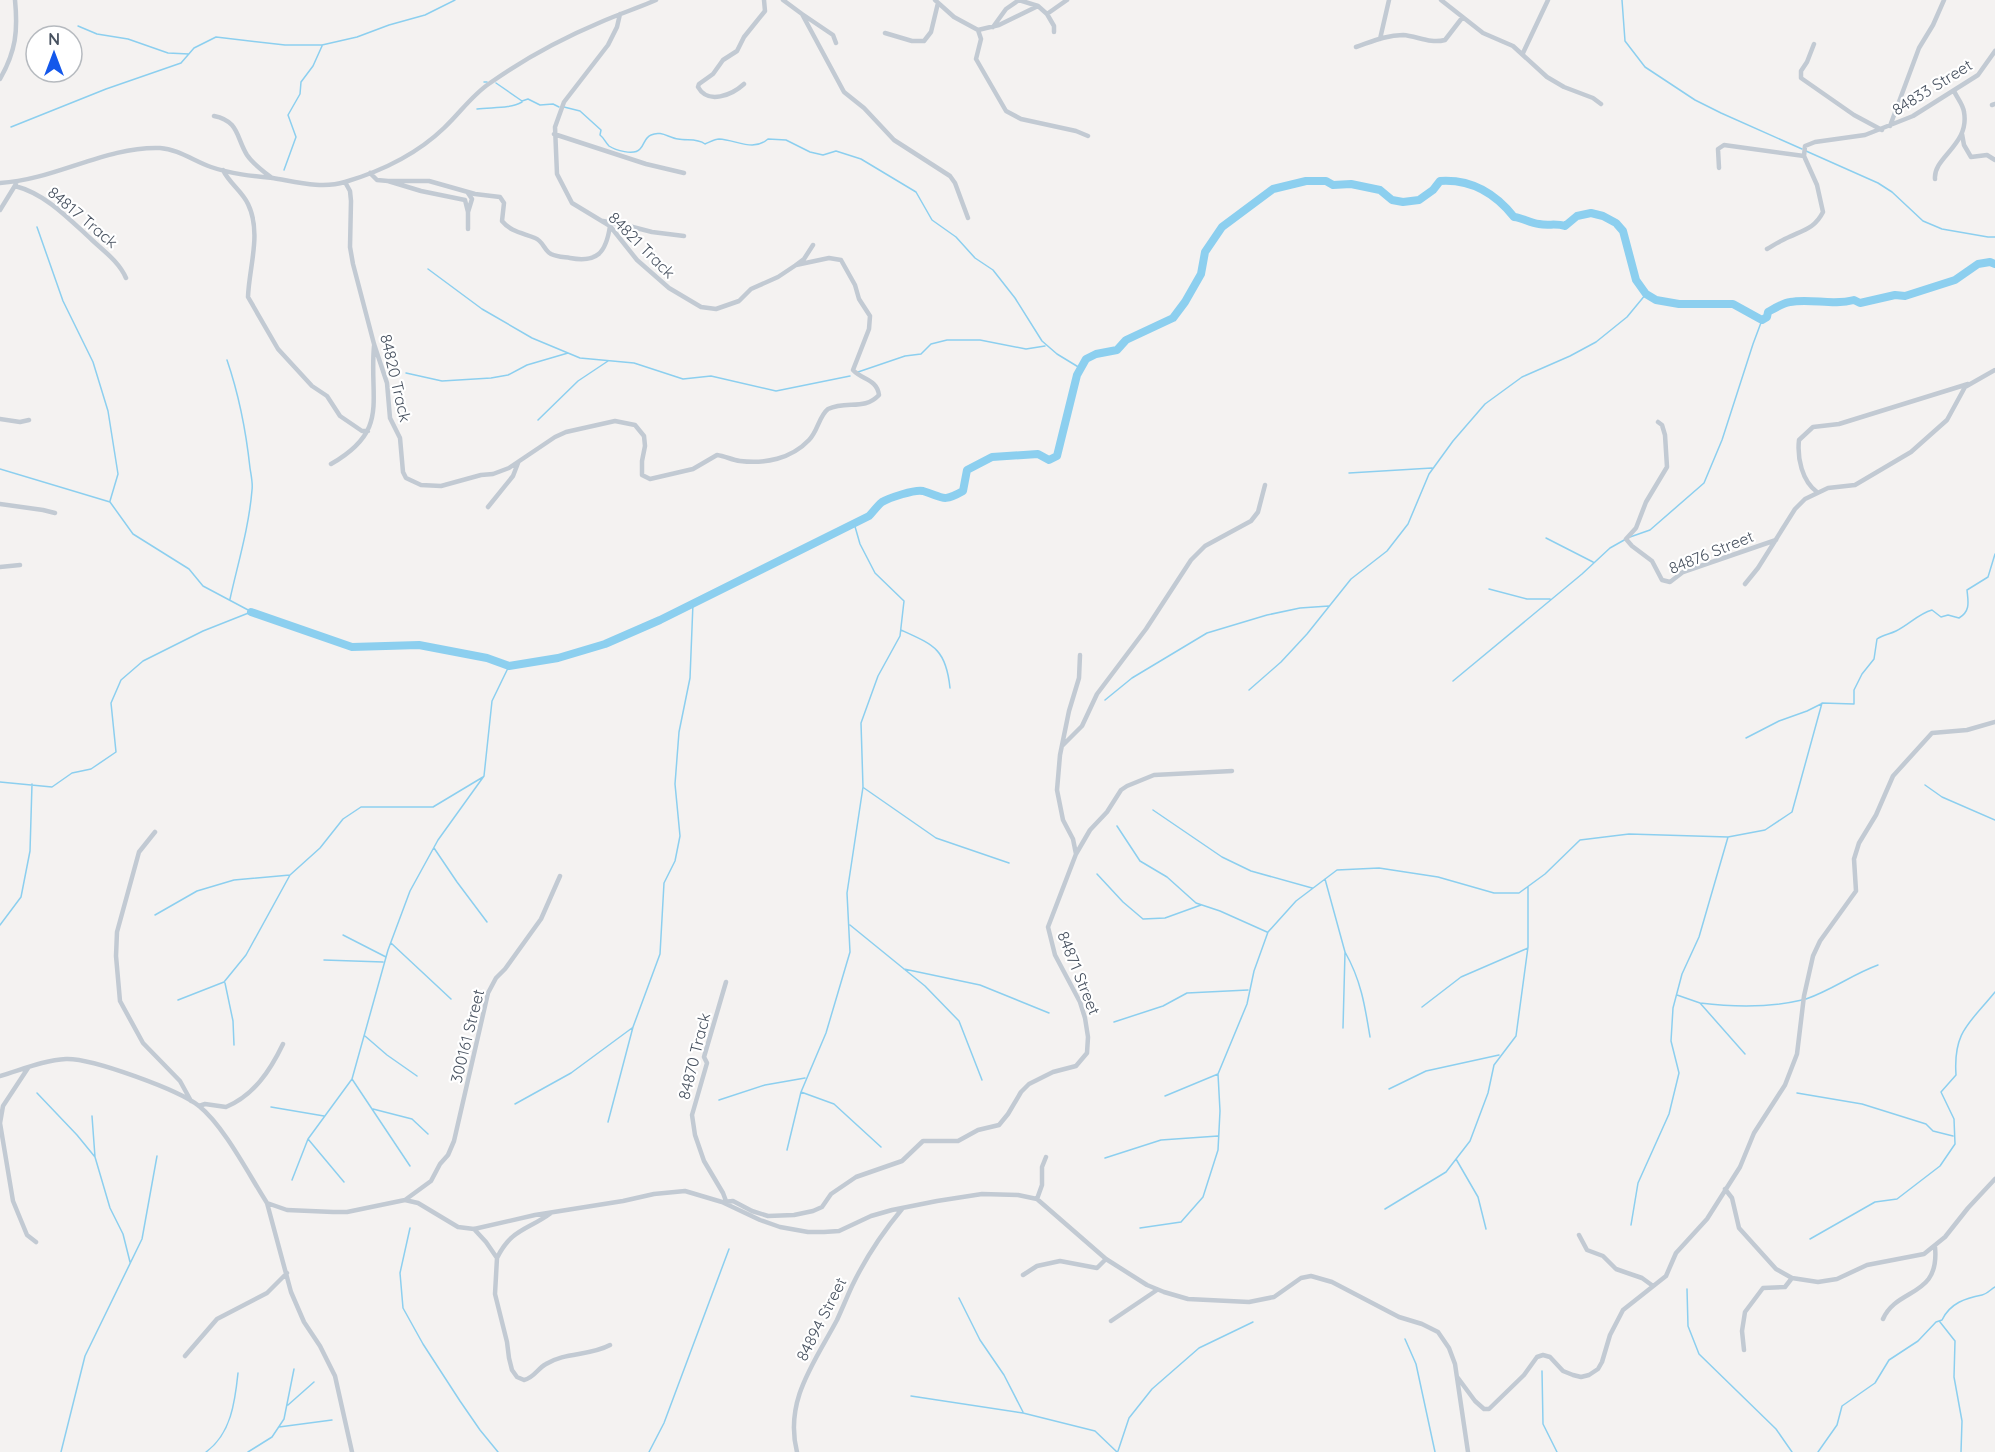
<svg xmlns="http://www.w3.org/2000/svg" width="1995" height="1452" font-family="Quicksand,sans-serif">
	<rect width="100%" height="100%" fill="#f4f2f1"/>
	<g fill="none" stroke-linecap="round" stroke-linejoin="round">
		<path stroke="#8ccfef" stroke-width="1.5" d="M1622 0 1625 41 1645 67 1695 100 1721 113 1802 149
			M78 26 97 34 128 39 168 53 189 54
			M484 82H487
			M496 83 522 101 528 99 540 105 553 104 559 107
			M564 107 580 111 601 130 600 135C604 138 605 142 609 146 615 150 634 156 640 149 645 144 644 138 651 135 661 130 669 138 678 139 687 141 697 138 705 144 710 142 715 139 719 139 737 140 753 152 768 139L786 140 810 152 823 155 836 151 861 159 916 192 932 220 956 237 975 258 993 270 1015 298 1042 341 1057 354 1080 368
			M477 109C492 107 510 109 522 102
			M11 127 106 89 181 63 194 48 216 37 285 45H322L357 37 389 25 425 15 455 0
			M1806 151 1878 183 1892 192 1923 221 1942 229 1988 237H1995
			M284 170 296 137 288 115 300 94 301 82 313 66 322 46
			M37 227 63 301 93 362 108 411 118 474 110 501
			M428 269 482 309 532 338 580 358 634 363 683 379 711 376 776 391 850 376
			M227 360C239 395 246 431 250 468 251 475 253 483 252 490 249 527 238 563 230 599
			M858 372 905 356 921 354 931 344 947 340H980L1026 349 1045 346
			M406 373 442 381 491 378 508 375 527 365 568 353
			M538 420 578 381 608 361
			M0 469 110 502 133 534 189 569 203 586 250 611
			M1349 473 1432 468
			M1630 537 1650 530 1704 483 1722 440 1753 344 1762 320
			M1546 538 1593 562
			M1489 589 1527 599H1550
			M901 630C934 645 946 649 950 688
			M1453 681 1582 574 1610 548 1626 539
			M1249 690 1281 662 1307 634 1351 579 1387 551 1408 524 1429 474 1453 441 1485 404 1522 377 1570 356 1596 342 1627 317 1646 294
			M1105 700 1132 678 1207 633 1267 615 1300 608 1329 606
			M1746 738 1779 721 1807 711 1821 704
			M0 782 52 787 72 773 91 769 116 752 111 703 121 680 143 661 203 631 251 612
			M1925 785 1942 797 1995 820
			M864 788 936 838 1009 863
			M1153 810 1222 857 1251 871 1312 888
			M1117 826 1140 861 1167 877 1196 903 1220 911 1267 932
			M434 848 457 882 487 922
			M1097 874 1123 902 1143 919 1165 918 1201 905
			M1325 879 1345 952 1343 1028
			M155 915 197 891 234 880 290 875
			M0 925 21 897 30 851 32 784
			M850 925 925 986 959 1021 982 1080
			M343 935 386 957
			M391 943 451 999
			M1345 952C1361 980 1365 1006 1370 1037
			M324 960 383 962
			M904 969 980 985 1049 1013
			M225 983 233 1021 234 1045
			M1677 995 1700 1003 1745 1054
			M1806 999C1832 990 1853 974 1878 965
			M178 1000 224 982 246 955 290 875 320 848 343 819 361 807H433L483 777
			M1700 1003C1734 1007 1768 1008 1802 1000
			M1422 1007 1461 977 1528 948
			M1114 1022 1163 1006 1187 993 1248 990
			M365 1036 387 1055 417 1076
			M352 1079 410 1166
			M1389 1089 1426 1071 1499 1055
			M801 1092 834 1104 881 1147
			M37 1093 77 1135 95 1157 110 1208 123 1234 130 1262
			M1797 1093 1862 1104 1926 1124 1933 1131 1953 1136
			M1165 1096 1218 1074
			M719 1100 765 1085 805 1078
			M515 1104 571 1073 632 1028
			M271 1107 324 1116
			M373 1109 412 1119 428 1134
			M92 1116 95 1157
			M608 1122 633 1027 660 954 664 883 675 861 680 836 675 784 679 732 690 678 693 603
			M308 1139 344 1182
			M787 1150 801 1092 826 1033 850 952 847 893 863 787 861 723 878 676 900 636 904 601 875 573 860 544 854 523
			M1105 1158 1161 1140 1218 1136
			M1456 1159 1478 1197 1486 1229
			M292 1180 308 1139 352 1079 388 950 410 891 438 840 484 776 492 701 509 666
			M1385 1209 1446 1172 1470 1141 1488 1093 1494 1065 1516 1036 1528 947V887
			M1631 1225 1638 1183 1669 1114 1679 1073 1671 1041 1673 1008 1682 974 1699 937 1728 837
			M410 1228 400 1273 403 1308 423 1344 460 1401 480 1430 498 1452
			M1140 1228 1181 1222 1203 1197 1218 1150 1220 1111 1218 1074 1247 1004 1254 971 1268 932 1296 901 1337 870 1379 868 1438 877 1494 893H1519L1545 874 1580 840 1629 834 1728 837 1765 830 1792 812 1822 703 1854 704V690L1862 674 1874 659 1877 639C1883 635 1890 634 1896 631 1910 624 1918 614 1932 610L1941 617 1948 615 1959 618C1971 611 1968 601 1967 590L1988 577 1995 554
			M1810 1239 1875 1202 1897 1199 1940 1166 1955 1144 1954 1119 1941 1092 1956 1075C1953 1031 1970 1023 1995 992
			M1687 1289 1688 1326 1699 1354 1776 1429 1792 1452
			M959 1298 980 1340 1004 1375 1023 1412
			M1940 1322 1955 1341 1954 1377 1962 1421 1961 1452
			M1405 1339 1416 1364 1435 1452
			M1542 1371 1543 1424 1557 1452
			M911 1396 1023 1413 1095 1431 1117 1452
			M288 1405 314 1382
			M279 1427 332 1420
			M1118 1451 1129 1418 1152 1389 1199 1348 1253 1322
			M61 1452 85 1356 142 1239 157 1156
			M206 1452C231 1434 235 1402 238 1373
			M248 1452 272 1437 284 1419 294 1369
			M649 1452 664 1423 729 1249
			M1818 1452 1837 1425 1842 1406 1875 1383 1889 1360 1918 1341 1936 1322 1942 1320C1950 1303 1966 1298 1982 1295 1987 1294 1991 1289 1995 1287"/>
		<path stroke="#8ccfef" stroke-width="8" d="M251 612 352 647 419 645 487 658 509 666 558 658 605 644 660 620 869 516C873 512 877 506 882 502 889 498 915 489 923 491 943 497 942 503 963 491L967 470 992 457 1038 454 1049 460 1057 456 1077 375 1086 359 1096 354 1117 350 1126 340 1173 318 1185 302 1201 274 1205 252 1222 227 1273 189 1306 181H1326L1333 185 1351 184 1380 190 1392 200 1403 202 1419 200 1433 190 1440 181C1470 179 1495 193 1514 217 1523 218 1530 223 1539 224 1548 226 1556 223 1565 226L1577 216 1591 213 1603 216 1616 223 1623 231 1636 280 1646 294 1656 300 1679 304H1733L1762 320 1767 317 1768 312C1775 308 1783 303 1790 302 1811 298 1833 306 1854 300L1860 303 1895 295 1905 296 1955 280 1978 264 1990 262 1995 264"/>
		<path stroke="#c2cad3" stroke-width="4.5" d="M783 0 802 14 844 92 864 108 894 140 950 176 955 183 968 218
			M935 0 954 17 978 30 999 25 1038 6
			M1019 0 1038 6 1047 14 1067 0
			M1441 0 1483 33 1513 46 1547 77 1564 87 1593 98 1601 104
			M620 14 617 27 608 45 564 102 555 127 557 174 572 203 610 226 637 260 669 288 701 307 716 309 739 301 751 289 778 277 796 265 804 259 813 245
			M802 14 833 35 836 43
			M1047 14 1054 26V32
			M993 27 1006 9 1019 0
			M978 30 981 39 976 59 1006 111 1021 119 1076 131 1088 136
			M885 33 912 41H924L931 32 938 3
			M1380 39 1389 0
			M1814 44 1807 62 1801 71V78L1854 115 1882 130
			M1356 47C1371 42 1386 35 1403 35 1417 36 1430 44 1445 40L1462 18
			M1523 53 1548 0
			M0 79C16 51 18 31 15 0
			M744 84C732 95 708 105 698 87L699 84 713 74 723 60 737 51 744 37 765 11 764 0
			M1992 105 1995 104
			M214 116C239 121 236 137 247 155 253 164 264 172 272 178
			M1890 126 1919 48 1933 25 1944 0
			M554 134 646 164 684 173
			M1962 134 1964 145 1971 157 1987 155 1995 160
			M1719 168 1718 149 1724 145 1804 156
			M223 170C229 183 242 191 248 204 262 233 249 267 248 297L278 349 312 386 327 396 340 416 362 431H368
			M370 173 377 180 388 181 421 191 465 200 468 212V229
			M1935 179C1933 157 1970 145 1964 112 1963 104 1957 98 1954 91
			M388 181H429L475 194 500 197 504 203 502 221C511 232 523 233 535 238 543 241 544 250 551 254 557 257 564 257 570 258 597 263 606 253 610 226
			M345 182 350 191 351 201 350 247 353 264 374 344 387 383 390 418 400 438 403 472 406 478 421 485 441 486 481 475 493 474 509 468 555 437 566 432 615 421 635 425 644 436 645 446 642 461V475L650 479 693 469 717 455C725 456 732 460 740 461 765 464 791 459 809 440 818 431 819 416 828 409 847 400 864 411 879 395 877 379 862 380 853 370L869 329 870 316 859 299 855 285 841 260 829 258 796 265
			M0 183C55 180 106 146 160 148 178 149 194 161 211 167 231 174 252 176 273 178 297 182 322 189 345 182 382 171 417 154 444 128 460 113 472 95 490 83 524 59 563 38 601 22 619 14 638 8 656 0
			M15 186C46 194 69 219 92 240 105 252 119 262 126 278
			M0 210 16 184
			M468 212 472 199 468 193
			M603 221 625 225 652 232 684 236
			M1767 249C1774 245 1782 240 1789 237 1804 230 1815 228 1823 212L1817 185 1804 156 1805 146 1815 142 1865 135 1913 116 1978 75 1995 51
			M0 419 20 422 29 420
			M1658 422 1662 425 1665 435 1667 467 1646 502 1636 528 1626 539 1632 546 1652 561 1662 580 1670 582 1683 572 1776 540
			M331 464C390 430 369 402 374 346
			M1817 492C1802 481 1797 458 1799 440L1813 427 1839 424 1968 384
			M0 504 43 510 55 513
			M488 507 513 476 518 463
			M0 567 20 565
			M1745 584 1758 568 1795 509 1805 499 1828 488 1855 485 1911 452 1947 420 1965 387 1995 370
			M1062 746 1082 726 1097 694 1146 629 1191 560 1205 546 1251 521 1258 512 1265 485
			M155 832 139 852 117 932 116 956 120 1001 143 1043 180 1081 191 1101
			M1076 854 1073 839 1063 820 1057 790 1060 755 1069 711 1079 678 1080 655
			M726 982 704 1057 707 1063 692 1115 695 1135 704 1161 723 1193 726 1201
			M28 1068 3 1106 0 1123 13 1201 27 1235 36 1242
			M0 1076C21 1070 44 1060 66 1059 92 1058 179 1090 199 1106 224 1126 249 1175 267 1203L287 1210 333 1212H347L405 1200 418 1203 458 1227 474 1229 535 1215 623 1201 654 1194 685 1191 722 1202 760 1220 780 1227 808 1232H824L839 1231 871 1216 892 1210 937 1201 982 1194 1018 1195 1037 1199 1106 1259 1147 1285 1164 1292 1188 1299 1249 1302 1274 1297 1301 1278 1311 1276 1332 1282 1399 1317 1422 1324 1438 1332 1449 1348 1455 1364 1468 1452
			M199 1106 205 1104 226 1107C254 1095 270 1071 283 1044
			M1725 1189 1732 1198 1739 1228 1776 1269 1792 1278 1818 1282 1837 1279 1867 1265 1924 1254 1945 1237 1968 1208 1995 1179
			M1037 1199 1042 1185V1167L1046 1157
			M405 1200 431 1181 440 1164 448 1155 454 1141 488 993 496 978 505 969 541 919 560 876
			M722 1202 733 1201 752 1211 768 1216 794 1215 813 1211 822 1207 831 1194 856 1177 902 1161 923 1141H958L978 1130 999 1125 1008 1114 1021 1092 1029 1084 1053 1072 1076 1066 1087 1053 1088 1037 1085 1018 1080 1002 1055 955 1048 927 1076 854 1090 830 1107 812 1121 790 1127 786 1154 775 1232 771
			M267 1203 291 1292 304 1322 320 1346 335 1376 352 1452
			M474 1229 486 1242 497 1258 495 1294 507 1342 509 1358 512 1370 517 1377 524 1380C534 1378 537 1369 546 1364 565 1352 590 1356 610 1345
			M1579 1235 1587 1250 1603 1256 1616 1269 1642 1278 1653 1286
			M497 1258C511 1229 528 1230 551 1213
			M1023 1275 1037 1266 1060 1261 1097 1268 1106 1259
			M1883 1319C1897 1287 1940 1298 1935 1247
			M1111 1321 1157 1290
			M1744 1350 1742 1331 1745 1312 1763 1288 1785 1287 1792 1278
			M185 1356 217 1319 267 1293 287 1273
			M1458 1378 1475 1401 1484 1409H1489L1524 1375 1537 1357 1543 1355 1550 1357 1563 1371 1573 1375 1581 1377 1589 1375 1598 1369 1602 1362 1610 1335 1623 1310 1666 1276 1676 1253 1707 1219 1740 1167 1754 1133 1785 1085 1797 1054 1804 996 1813 956 1820 941 1856 891 1854 859 1859 843 1876 815 1893 776 1932 733 1967 730 1995 722
			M797 1452C784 1401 814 1363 837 1320 842 1309 847 1297 852 1286 865 1259 882 1233 902 1209"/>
	</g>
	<g text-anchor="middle" stroke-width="4.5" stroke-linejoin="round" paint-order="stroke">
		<g font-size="16" fill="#485260" stroke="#fff">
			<text transform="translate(1932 87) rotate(-32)" y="6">84833 Street</text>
			<text transform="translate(83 217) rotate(40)" y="6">84817 Track</text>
			<text transform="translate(642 245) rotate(45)" y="6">84821 Track</text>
			<text transform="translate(396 378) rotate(77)" y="6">84820 Track</text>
			<text transform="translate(1711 552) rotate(-22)" y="6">84876 Street</text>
			<text transform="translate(1079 973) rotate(68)" y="6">84871 Street</text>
			<text transform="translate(467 1036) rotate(-76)" y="6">300161 Street</text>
			<text transform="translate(694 1056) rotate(-76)" y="6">84870 Track</text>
			<text transform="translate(821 1319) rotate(-63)" y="6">84894 Street</text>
		</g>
	</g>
	<g transform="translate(54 54)"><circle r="28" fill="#ffffff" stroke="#b6babf" stroke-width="1.5"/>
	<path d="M0-4.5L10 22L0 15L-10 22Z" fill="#1458eb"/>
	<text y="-9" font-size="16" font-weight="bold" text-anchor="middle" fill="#485260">N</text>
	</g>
</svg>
